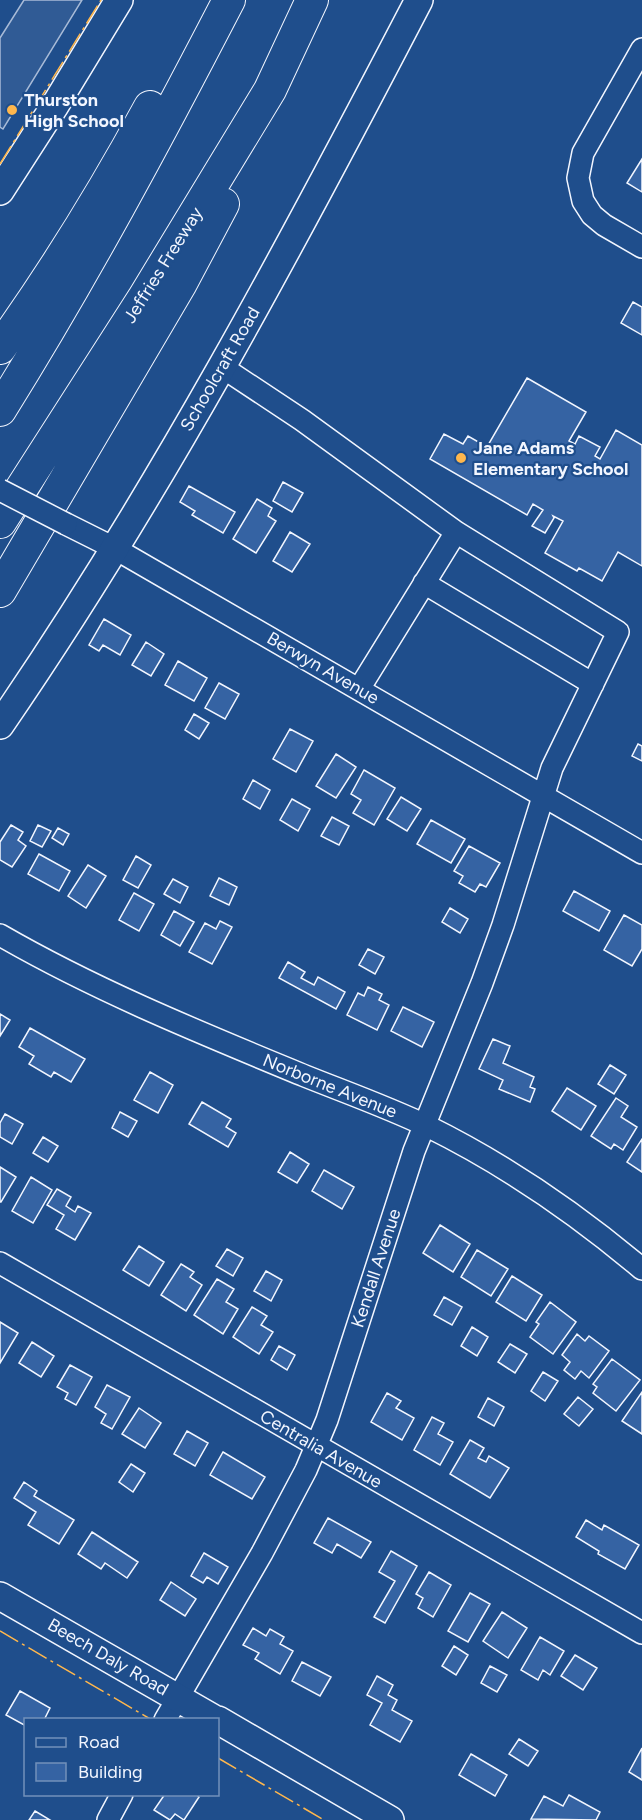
<svg xmlns="http://www.w3.org/2000/svg" width="642" height="1820" font-family="Figtree,sans-serif">
	<rect width="100%" height="100%" fill="#1f4e8c"/>
	<path fill="#305b95" stroke="#a8bbd7" stroke-width="1.5" d="M24 0H82L3 129 0 127V38Z"/>
	<path fill="#3563a3" stroke="#f2f6ff" stroke-width="1.5" d="M642 159V192L627 183Z
		M633 302 642 307V335L621 323Z
		M527 378 586 412 569 441 575 444 579 436 600 447 595 456 600 459 616 430 642 445V566L618 552 602 581 579 568 577 571 545 553 563 521 553 516 554 518 545 533 532 526 543 510 533 504 527 515 430 459 444 434 463 444 468 436 487 447Z
		M283 482 303 493 292 512 273 501Z
		M189 486 235 512 223 533 192 515 195 511 180 502Z
		M257 499 272 508 268 516 276 521 256 553 233 539Z
		M290 532 310 544 292 572 273 561Z
		M104 619 131 635 120 655 103 645 99 651 89 645Z
		M146 642 164 654 151 676 132 665Z
		M178 661 207 678 194 701 165 685Z
		M219 683 239 694 225 719 205 708Z
		M194 714 209 723 199 739 185 730Z
		M290 729 313 741 296 772 273 759Z
		M638 744 642 746V761L632 756Z
		M336 754 356 767 336 798 316 786Z
		M364 770 395 788 374 825 353 813 361 800 351 794Z
		M253 780 270 790 260 809 243 799Z
		M401 797 421 809 407 831 387 819Z
		M292 799 310 809 298 831 280 820Z
		M332 817 349 826 339 845 321 836Z
		M431 820 465 839 451 863 417 844Z
		M11 825 23 832 18 840 26 846 12 867 0 860V842Z
		M38 825 51 831 42 847 30 841Z
		M58 828 69 834 63 845 52 838Z
		M469 846 500 863 486 887 480 884 475 892 459 883 463 876 454 871Z
		M39 854 70 871 59 891 28 874Z
		M136 856 151 865 138 888 123 880Z
		M88 865 106 876 86 908 68 896Z
		M219 878 237 887 229 905 210 896Z
		M173 879 188 887 180 903 164 894Z
		M574 891 610 911 599 931 563 911Z
		M134 893 154 904 139 931 119 920Z
		M450 908 468 919 460 933 442 922Z
		M174 911 194 922 180 946 161 935Z
		M624 915 642 925V949L632 966 604 950Z
		M220 921 232 927 212 964 189 952 205 923 216 929Z
		M368 949 384 957 375 974 359 965Z
		M288 962 305 972 301 978 314 985 318 977 345 992 336 1009 279 978Z
		M368 987 382 994 379 1000 389 1005 377 1030 347 1015 358 993 364 996Z
		M403 1007 434 1022 422 1047 391 1031Z
		M0 1014 10 1020 0 1036Z
		M30 1028 85 1059 71 1082 54 1072 51 1077 29 1064 34 1056 19 1047Z
		M493 1039 510 1046 503 1063 534 1077 530 1087 535 1089 530 1102 499 1089 503 1080 479 1069Z
		M610 1065 626 1075 614 1094 598 1084Z
		M150 1072 173 1085 158 1113 134 1100Z
		M567 1088 596 1106 581 1130 552 1111Z
		M616 1098 628 1106 621 1117 637 1127 623 1150 614 1144 611 1149 591 1136Z
		M202 1102 231 1119 226 1127 236 1133 228 1147 189 1124Z
		M120 1112 137 1121 128 1137 112 1128Z
		M5 1114 23 1124 12 1144 0 1137V1123Z
		M43 1137 58 1146 48 1162 33 1153Z
		M642 1139V1172L627 1162Z
		M290 1152 309 1164 297 1183 278 1172Z
		M0 1167 16 1177 1 1202H0Z
		M324 1170 354 1187 342 1209 312 1191Z
		M31 1177 52 1190 33 1223 12 1211Z
		M57 1189 71 1197 66 1206 75 1212 78 1206 91 1213 75 1240 56 1229 64 1215 47 1205Z
		M440 1225 470 1244 453 1272 423 1253Z
		M139 1246 164 1262 149 1286 123 1270Z
		M227 1249 243 1258 233 1276 216 1266Z
		M477 1250 508 1269 491 1296 461 1277Z
		M181 1264 194 1272 190 1277 202 1285 186 1311 161 1295Z
		M266 1271 282 1280 271 1301 254 1291Z
		M512 1276 542 1295 526 1321 496 1302Z
		M217 1279 234 1289 226 1302 238 1309 223 1334 194 1315Z
		M444 1297 462 1307 452 1325 434 1315Z
		M550 1302 576 1322 553 1354 530 1337 539 1324 536 1322Z
		M252 1307 267 1316 261 1325 273 1332 259 1354 233 1337Z
		M0 1322 18 1333 0 1363Z
		M472 1327 488 1337 477 1356 461 1346Z
		M577 1334 585 1341 589 1336 609 1351 589 1378 581 1371 575 1379 564 1370 570 1362 562 1355Z
		M32 1342 54 1356 41 1377 19 1363Z
		M510 1344 527 1354 515 1373 498 1362Z
		M279 1346 295 1355 287 1370 271 1360Z
		M612 1359 640 1380 616 1411 593 1393 597 1387 593 1384Z
		M70 1365 92 1377 76 1405 65 1399 68 1393 57 1387Z
		M543 1372 558 1381 545 1401 531 1391Z
		M107 1385 130 1397 112 1429 101 1423 106 1414 95 1407Z
		M642 1392V1434L622 1421Z
		M387 1393 401 1401 396 1408 414 1418 402 1440 371 1422Z
		M578 1397 593 1409 579 1426 564 1414Z
		M488 1398 504 1407 494 1426 478 1417Z
		M139 1408 161 1423 145 1448 122 1434Z
		M432 1417 444 1423 438 1434 453 1442 440 1465 414 1450Z
		M187 1431 208 1443 195 1466 174 1454Z
		M470 1440 484 1448 478 1458 486 1462 489 1456 509 1468 490 1498 450 1474Z
		M223 1452 265 1477 252 1499 210 1475Z
		M131 1464 145 1473 133 1492 119 1482Z
		M24 1482 37 1491 34 1496 74 1520 59 1544 28 1525 36 1512 14 1498Z
		M328 1518 371 1542 361 1558 337 1544 332 1553 314 1543Z
		M586 1520 602 1530 604 1525 639 1545 625 1569 598 1554 599 1551 576 1537Z
		M92 1532 138 1562 127 1578 105 1563 101 1569 78 1554Z
		M391 1551 417 1566 385 1623 374 1617 395 1581 379 1572Z
		M204 1553 228 1567 218 1584 207 1577 203 1583 191 1576Z
		M429 1572 451 1585 433 1617 418 1608 423 1598 416 1594Z
		M171 1582 196 1599 185 1616 160 1600Z
		M470 1593 490 1604 468 1642 448 1631Z
		M502 1612 527 1628 508 1658 483 1641Z
		M253 1628 266 1636 270 1629 284 1637 280 1644 293 1651 280 1674 255 1659 259 1653 243 1645Z
		M540 1637 564 1651 550 1675 543 1670 538 1680 521 1670Z
		M454 1646 468 1655 456 1675 442 1666Z
		M575 1655 597 1668 583 1690 561 1676Z
		M302 1662 331 1677 320 1696 292 1681Z
		M490 1666 507 1675 497 1692 481 1683Z
		M377 1676 393 1685 388 1695 397 1700 392 1710 412 1721 400 1742 370 1725 382 1703 367 1695Z
		M20 1691 50 1708 44 1720H26V1726L6 1715Z
		M519 1739 538 1751 528 1766 509 1754Z
		M642 1748V1780L629 1772Z
		M471 1754 507 1775 495 1796 459 1775Z
		M165 1794H196L199 1797 184 1820 175 1814 170 1820 154 1810Z
		M569 1795 600 1812 596 1820 531 1819 544 1796 563 1806Z
		M35 1811 50 1820H29Z"/>
	<g fill="none" stroke-linecap="round" stroke-linejoin="round">
		<g stroke="#f2f6ff" stroke-width="24">
			<path id="minor" d="M642 49 583 153 578 178 583 201 592 215 604 225 642 247
				M222 367 302 420 456 532
				M66 524 114 548 642 853
				M424 583 593 684
				M0 935C97 991 201 1033 305 1076 345 1092 387 1107 427 1126 504 1164 577 1214 642 1269
				M0 1263 642 1633
				M165 1720 262 1553 306 1470 327 1420 414 1151 482 983 503 925 552 768 618 632 456 532 359 689
				M108 1820 122 1794"/>
		</g>
		<g stroke="#f2f6ff" stroke-width="30">
			<path id="major" d="M0 191 54 107 119 0
				M0 725C158 495 290 248 419 0
				M0 1596 216 1720
				M218 1720 390 1820"/>
		</g>
		<g stroke="#f2f6ff" stroke-width="34">
			<path id="highway" d="M0 348C55 271 105 190 150 107
				M0 410C83 277 157 139 229 0
				M0 522 143 299 270 90 312 0
				M0 591 180 285 223 204"/>
		</g>
		<use href="#minor" stroke="#1f4e8c" stroke-width="21"/>
		<use href="#major" stroke="#1f4e8c" stroke-width="27"/>
		<use href="#highway" stroke="#1f4e8c" stroke-width="32"/>
		<g stroke="#f2f6ff" stroke-width="24" stroke-linecap="butt">
			<path id="minor-bridge" d="M0 490 66 524"/>
		</g>
		<use href="#minor-bridge" stroke="#1f4e8c" stroke-width="21"/>
		<path stroke="#ffb74d" stroke-width="1.5" stroke-dasharray="21 4.5 3 4.5" stroke-linecap="butt" d="M0 164 101 0
			M0 1631 152 1720
			M218 1758 324 1820"/>
	</g>
	<g fill="#ffb74d" stroke="#1f4e8c" stroke-width="2">
		<circle cx="12" cy="110" r="6"/>
		<circle cx="461" cy="458" r="6"/>
	</g>
	<g text-anchor="middle" stroke-width="4.5" stroke-linejoin="round" paint-order="stroke">
		<g font-size="18" font-weight="bold" fill="#f2f6ff" stroke="#1f4e8c" text-anchor="start">
			<text x="24" y="106">Thurston<tspan x="24" dy="21">High School</tspan></text>
			<text x="473" y="454">Jane Adams<tspan x="473" dy="21">Elementary School</tspan></text>
		</g>
		<g font-size="18" fill="#f2f6ff" stroke="#1f4e8c">
			<text transform="translate(163 265) rotate(-58)" y="6">Jeffries Freeway</text>
			<text transform="translate(220 369) rotate(-60)" y="6">Schoolcraft Road</text>
			<text transform="translate(323 668) rotate(30)" y="6">Berwyn Avenue</text>
			<text transform="translate(330 1086) rotate(22)" y="6">Norborne Avenue</text>
			<text transform="translate(376 1268) rotate(-72)" y="6">Kendall Avenue</text>
			<text transform="translate(321 1449) rotate(30)" y="6">Centralia Avenue</text>
			<text transform="translate(108 1657) rotate(30)" y="6">Beech Daly Road</text>
		</g>
	</g>
	<rect x="24" y="1718" width="195" height="78" fill="#1f4e8c" stroke="#7391ba" stroke-width="1.5"/>
	<rect x="36" y="1738" width="30" height="9" fill="#1f4e8c" stroke="#7391ba" stroke-width="1.5"/>
	<text x="78" y="1748" font-size="18" fill="#f2f6ff">Road</text>
	<rect x="36" y="1763" width="30" height="18" fill="#3563a3" stroke="#7391ba" stroke-width="1.5"/>
	<text x="78" y="1778" font-size="18" fill="#f2f6ff">Building</text>
</svg>
